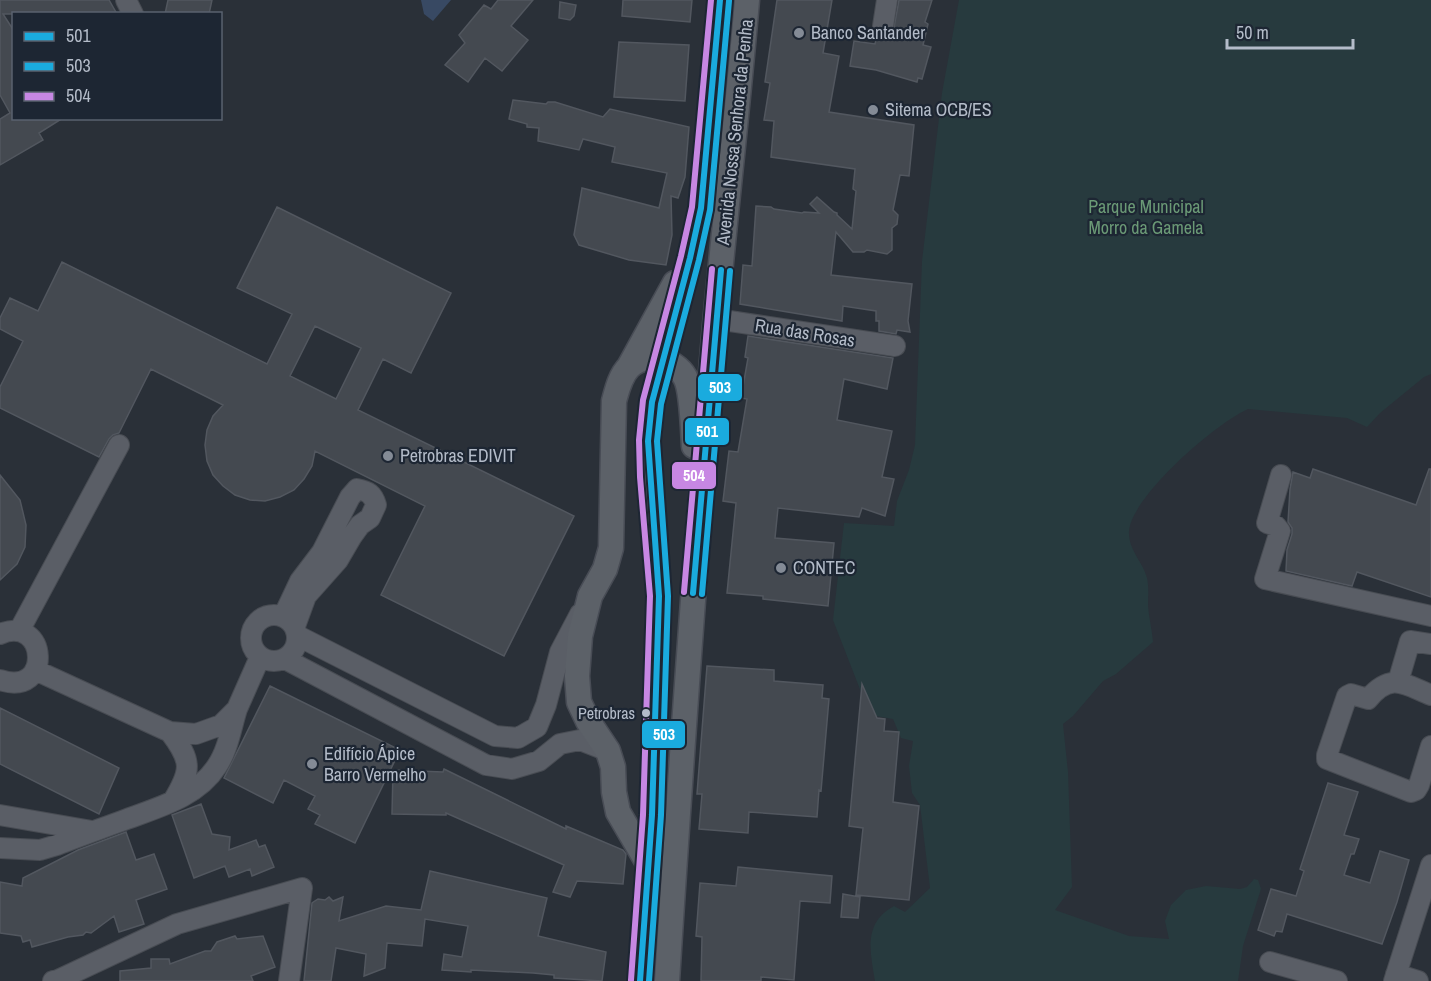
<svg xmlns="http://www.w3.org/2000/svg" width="1431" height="981" font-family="'Archivo Narrow',sans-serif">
	<rect width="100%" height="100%" fill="#2a3038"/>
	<path fill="#273a3e" d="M959 0H1431V374L1424 377 1380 413 1367 427 1347 418 1248 409C1216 423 1132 496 1129 531 1128 550 1143 562 1147 578 1149 587 1148 597 1148 606 1149 618 1152 630 1153 642L1116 674 1103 681 1073 716 1063 724 1068 772 1072 887 1055 910 1129 936 1169 939 1165 921 1171 905 1186 890 1206 886 1240 889 1247 887 1254 879 1258 880 1261 889 1243 946 1238 981H875C870 951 863 923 894 906L905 912 930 888 920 805 912 793 909 766 913 741 901 738 893 719 870 715 833 620 844 523 894 526 897 501 909 470 915 445 922 261 942 93Z"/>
	<path fill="#384963" d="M421 0H451L433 21 424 14Z"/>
	<path fill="#444950" stroke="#52575f" stroke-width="1.5" fill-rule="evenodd" d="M0 0H109L117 14H3L14 31V118H63L39 133 43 140 0 165V119L10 113 0 95Z
		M168 0H212L209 14H165Z
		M498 0H533L511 26 528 40 502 71 485 58 468 82 445 65 465 43 459 35 484 5 491 9Z
		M623 0H692L690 22 622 16Z
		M777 0H832L823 53 839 56 829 112 914 125 909 176 900 175 893 210 898 215 897 224 892 228V250L887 254 867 250 864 252H853L836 232 831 275 912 284 908 321 910 332 897 330 896 334 879 331V321H876V311L843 306 842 321 740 304 743 265 752 266 756 206 771 207 774 209 802 213 804 212 819 213 810 204 817 197 834 212 837 213V215L852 229 856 191 853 189 855 169 771 157 774 121 764 120 770 83 765 82Z
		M899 0H932L925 22 928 24 923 45 931 47 922 79 918 78 917 82 876 70 850 66 854 41 875 44 877 36 887 37 893 33Z
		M560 2 576 5 574 16 570 20 559 18Z
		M619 42 689 45 685 101 614 97Z
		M513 100 546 104 548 102H555L603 117 610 109 689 127 685 177 678 198 671 196 672 235 666 265 629 260 579 245 574 235 582 188 659 208 667 173 612 162 615 147 583 139 579 150 538 141 539 128 527 127V124L509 119Z
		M277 207 451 293 411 373 383 359 358 410 574 516 504 656 381 595 425 506 315 451 312 466 304 479 294 490 280 497 265 501 250 500 235 495 223 486 213 475 207 461 205 445 207 430 213 416 223 405 151 369 119 433 113 435 109 439 99 457 0 408V387L23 341 0 329V318L10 298 38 311 62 262 267 364 292 314 237 288ZM315 326 361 348 336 399 290 376Z
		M748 336 893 358 887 389 844 379 837 420 892 431 882 477 894 479 885 516 862 508 859 517 778 508 775 538 834 543 828 606 763 599V596L727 593 736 503 723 501 729 451 738 452 747 399 741 398 748 358 745 357Z
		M1313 469 1416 505 1429 469H1431V597L1357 572 1352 586 1286 571 1287 550 1292 534V528L1288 522 1290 489 1293 472 1310 478Z
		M0 475 20 500 26 525 25 547 17 564 0 580Z
		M707 666 774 670V681L823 685 822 698 829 699 821 791 819 790 817 817 749 812 748 833 699 829 702 794H697Z
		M862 684 877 718 885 719 884 731 899 732 893 802 919 806 909 900 856 895 863 828 849 826Z
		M270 686 400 750 355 843 315 824 320 815 308 809 315 796 284 780 273 803 224 778Z
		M0 708 119 768 99 814 0 764Z
		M444 769 566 829V826L623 850 626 854 623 884 577 881 570 897 553 892 564 865 446 813V815L392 814 393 770 443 772Z
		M1328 783 1358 792 1344 835 1359 839 1354 854H1351L1344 875 1370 883 1380 851 1409 860 1397 902 1382 944 1287 914 1282 932 1276 931 1274 936 1258 930 1271 889 1296 896 1304 871 1300 869Z
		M201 804 212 834 230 837 229 850 256 840 259 847 265 845 274 867 252 876 250 869 229 877 225 866 194 878 172 815Z
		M126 832 136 860 154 854 167 889 136 900 144 924 119 932 114 916 91 933 86 932 83 935 68 937 32 947 30 940 23 942 21 936 0 933V882L22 886 23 878 33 873 78 850Z
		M738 867 832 876 830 903 800 901 794 980 761 977V981H701L702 937 696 936 700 883 736 886Z
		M430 871 547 898 538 936 606 952 602 981 554 978V975L533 973 471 970V972L442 970 444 954 462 957 468 926 425 919 422 946 387 943 385 968 364 976 366 954 336 948 331 981H304L312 903 318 899 325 900 329 897 333 901 343 897 339 921 386 906 421 910Z
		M843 894 860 897 858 918 841 917Z
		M235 936 237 939 263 936 275 967 251 976 253 981H120V971L151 968V959H169L170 964 205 951H211L217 942Z"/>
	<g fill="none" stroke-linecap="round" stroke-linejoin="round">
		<g stroke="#484c53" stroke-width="22">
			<path id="minor" d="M126 0 133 14
				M883 26 887 0
				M716 319 895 346
				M1281 475 1267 523 1276 526 1280 531 1265 579 1431 616
				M251 638a23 23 0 1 1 46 0a23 23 0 1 1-46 0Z
				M283 617 300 581 322 552 350 497 357 489C368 491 373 494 376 505L370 518 360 525 352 536 338 560 306 596 295 626
				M19 631 119 445
				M0 634C48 614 53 698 0 680
				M298 636 495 736 518 738 537 727 546 705 560 652 580 614
				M285 659 486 765 512 769 539 761 560 744 580 740 608 751
				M35 670 170 732 196 734 221 725 237 709 260 657
				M1398 682 1410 641 1431 644
				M1431 695C1404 684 1391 672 1368 699L1351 694 1347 696 1327 755V759L1411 792 1416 790 1419 785 1431 746
				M170 732C192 761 192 770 173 801
				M0 815 92 831
				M0 848 40 850 57 845C80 836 103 828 127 819 159 807 197 797 217 766 228 750 231 728 237 709
				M1270 962 1337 981
				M1396 974 1418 981
				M53 981 58 980 177 924 302 888 289 981
				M1394 981 1431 865"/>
		</g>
		<g stroke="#484c55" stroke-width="27">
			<path id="major" d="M629 367 675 283
				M649 865 618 812 614 792 613 767 608 751 588 721 579 702 577 676 580 636 590 596 605 569 611 548 614 401C617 390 620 376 629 367 645 351 675 359 685 377 692 389 693 431 694 446
				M640 981 652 815 659 596 649 476 648 441 652 402 690 258 701 208 720 0
				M667 981C681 762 696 543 715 325 725 216 738 108 747 0"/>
		</g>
		<use href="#minor" stroke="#5a5e66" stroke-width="20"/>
		<use href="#major" stroke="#5c6168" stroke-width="24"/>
		<g stroke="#1d2633" stroke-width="10">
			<path id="bus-1" d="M693 593 721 270
				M640 981 652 815 659 596 648 441 652 402 690 258 701 208 720 0"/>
		</g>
		<g stroke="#1d2633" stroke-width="10">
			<path id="bus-2" d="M702 594 730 271
				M649 981 661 815 668 596 657 441 661 404 699 260 710 210 729 1"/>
		</g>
		<g stroke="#1d2633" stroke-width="10">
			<path id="bus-3" d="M684 592 712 269
				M631 980 643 815 650 596 640 477 639 440 643 400 681 256 692 207 711 0"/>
		</g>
		<use href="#bus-1" stroke="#1aabde" stroke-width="6"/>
		<use href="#bus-2" stroke="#1aabde" stroke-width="6"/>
		<use href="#bus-3" stroke="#c787e3" stroke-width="6"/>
	</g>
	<g fill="#848b96" stroke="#1d2633" stroke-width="2">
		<circle cx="799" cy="33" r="6"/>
		<circle cx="873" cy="110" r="6"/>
		<circle cx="388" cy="456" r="6"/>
		<circle cx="781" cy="568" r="6"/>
		<circle cx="312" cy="764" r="6"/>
	</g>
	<circle fill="#b4bcc9" stroke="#1d2633" stroke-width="2" cx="646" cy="713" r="5"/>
	<g text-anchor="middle" stroke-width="4.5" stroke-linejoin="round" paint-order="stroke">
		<g font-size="16" fill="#b4bcc9" stroke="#1d2633" text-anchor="end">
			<text x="635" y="719">Petrobras</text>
		</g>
		<g font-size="18" fill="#b4bcc9" stroke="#1d2633" text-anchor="start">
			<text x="811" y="39">Banco Santander</text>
			<text x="885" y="116">Sitema OCB/ES</text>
			<text x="400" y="462">Petrobras EDIVIT</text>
			<text x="793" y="574">CONTEC</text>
			<text x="324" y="760">Edifício Ápice<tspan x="324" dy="21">Barro Vermelho</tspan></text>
		</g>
		<g font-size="18" fill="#b4bcc9" stroke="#1d2633">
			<text transform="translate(735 132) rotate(-84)" y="6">Avenida Nossa Senhora da Penha</text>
			<text transform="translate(805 333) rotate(9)" y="6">Rua das Rosas</text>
		</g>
		<g font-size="18" fill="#6b9a76" stroke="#1d2633">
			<text x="1146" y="213">Parque Municipal<tspan x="1146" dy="21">Morro da Gamela</tspan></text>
		</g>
	</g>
	<g stroke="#1d2633" stroke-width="2">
		<rect x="697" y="373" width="46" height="29" rx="6" fill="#1aabde"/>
		<rect x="684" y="417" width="46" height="29" rx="6" fill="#1aabde"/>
		<rect x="671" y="461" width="46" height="29" rx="6" fill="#c787e3"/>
		<rect x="641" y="720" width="45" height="29" rx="6" fill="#1aabde"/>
	</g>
	<g font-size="16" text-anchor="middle" font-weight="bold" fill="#fff">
		<text x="720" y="393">503</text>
		<text x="707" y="437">501</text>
		<text x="694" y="481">504</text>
		<text x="664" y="740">503</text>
	</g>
	<rect x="12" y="12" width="210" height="108" fill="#1d2633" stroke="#59626f" stroke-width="1.5"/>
	<rect x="24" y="32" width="30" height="9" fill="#1aabde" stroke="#59626f" stroke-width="1.5"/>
	<text x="66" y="42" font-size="18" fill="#b4bcc9">501</text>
	<rect x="24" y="62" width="30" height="9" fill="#1aabde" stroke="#59626f" stroke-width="1.5"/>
	<text x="66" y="72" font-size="18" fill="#b4bcc9">503</text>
	<rect x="24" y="92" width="30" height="9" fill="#c787e3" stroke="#59626f" stroke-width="1.5"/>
	<text x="66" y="102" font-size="18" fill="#b4bcc9">504</text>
	<path d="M1227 39v9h126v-9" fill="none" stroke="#b4bcc9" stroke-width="3"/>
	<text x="1236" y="39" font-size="18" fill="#b4bcc9" stroke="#1d2633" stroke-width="4.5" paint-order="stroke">50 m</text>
</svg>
